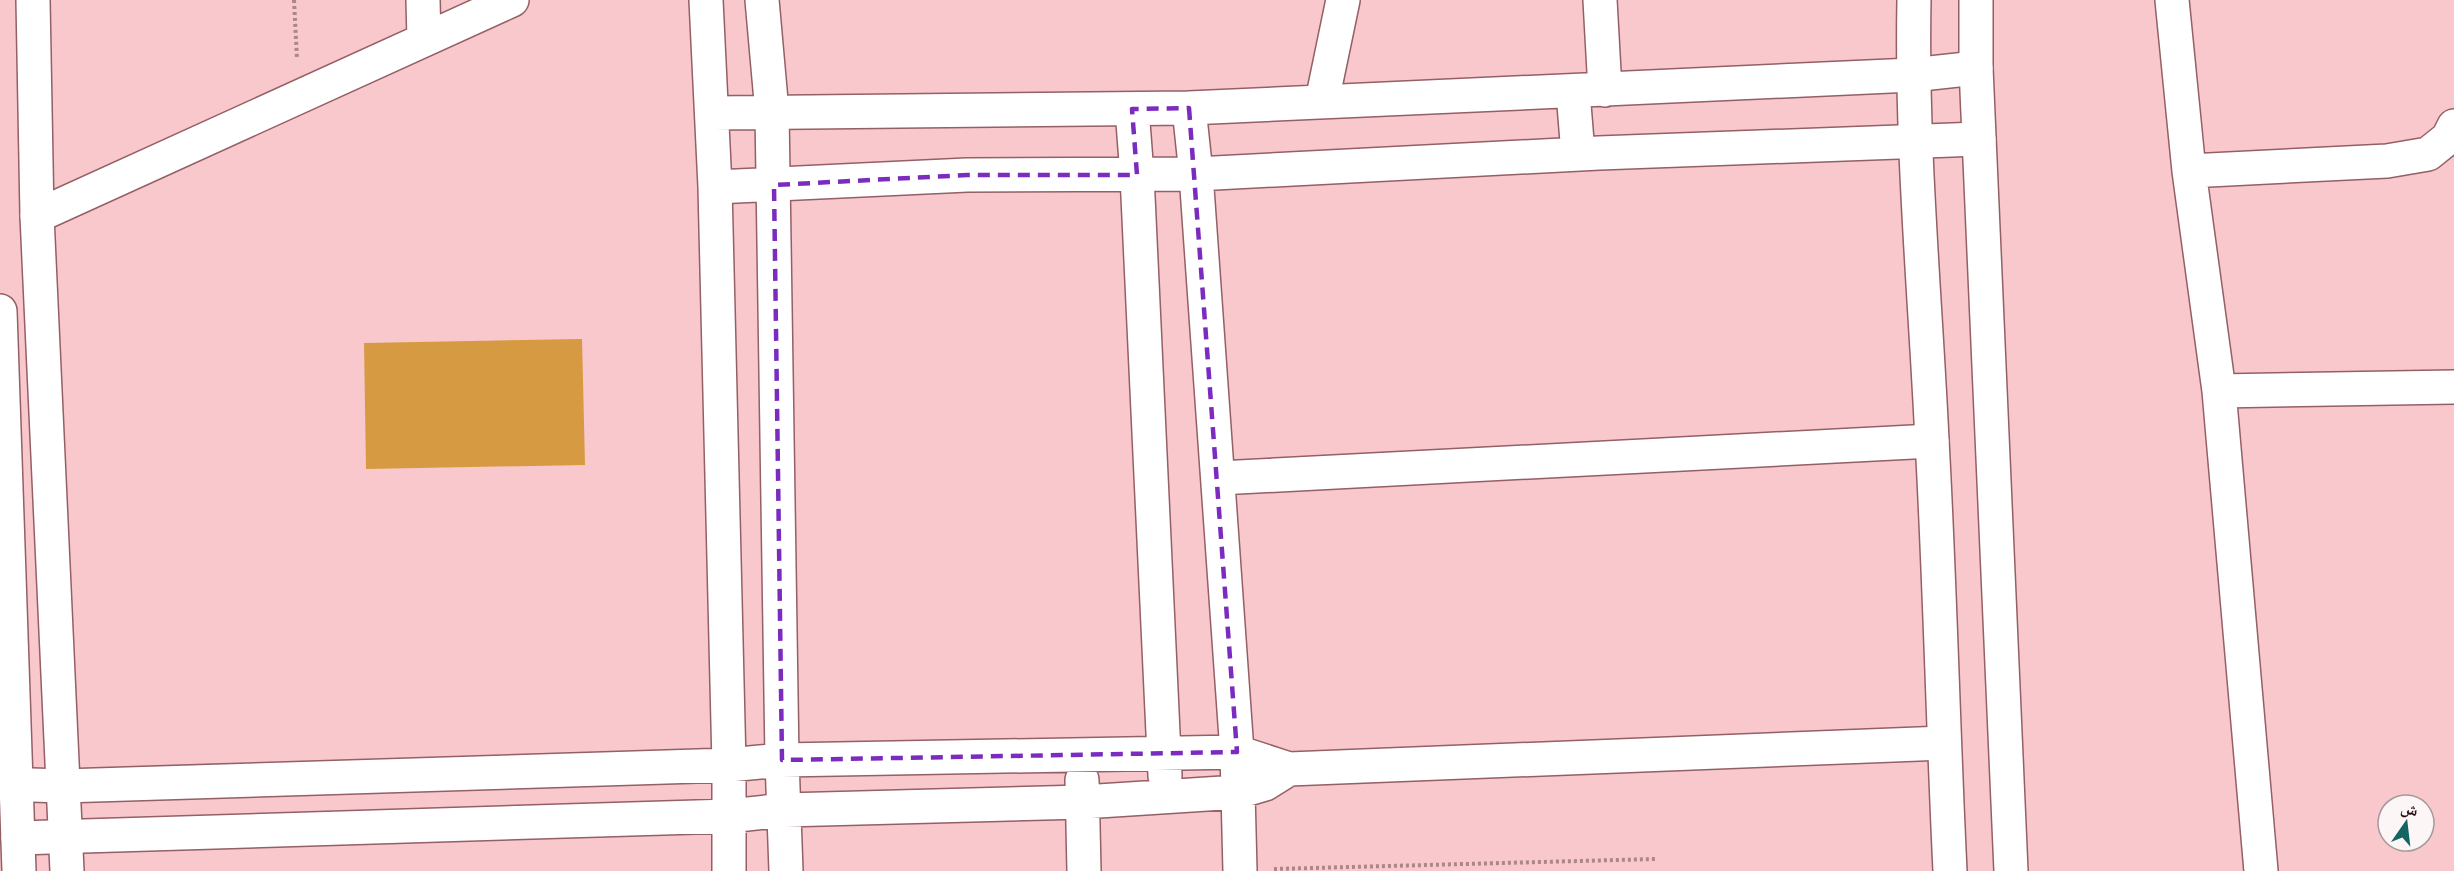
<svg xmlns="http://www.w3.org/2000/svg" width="2454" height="871" font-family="'Open Sans','Noto Naskh Arabic',sans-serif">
	<rect width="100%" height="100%" fill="#f9c8cc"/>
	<path fill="#d69a43" d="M582 339 585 465 366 469 364 343Z"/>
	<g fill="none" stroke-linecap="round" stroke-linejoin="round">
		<g stroke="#945f65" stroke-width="36">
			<path id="minor" d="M423 0 424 40
				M706 0 715 187 729 765V871
				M762 0 772 112 782 760 786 871
				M1600 0 1605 90
				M2172 0 2189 171 2219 391 2261 871
				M1573 92 1578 154
				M1322 101 1343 0
				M1189 108 1196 174 1237 752 1240 871
				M1132 109 1137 175 1165 776
				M713 113 1189 108 1912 75 1976 68
				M2189 171 2387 161 2428 154 2448 138 2454 126
				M715 187 967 175 1196 174 1599 153 1979 139
				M37 216 512 0
				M2219 391 2454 387
				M1219 478 1932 441
				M1082 780 1084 871
				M0 784 63 786 729 765 782 760 1237 752 1289 769 1944 743
				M18 838 729 816 785 810 1083 802 1238 792 1265 784 1289 769"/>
		</g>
		<g stroke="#945f65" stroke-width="36">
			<path id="major" d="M33 0 37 216 67 871
				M1914 0C1911 147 1925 293 1932 440 1940 584 1943 727 1950 871
				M1976 0V68L2011 871
				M0 311 19 871"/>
		</g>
		<path stroke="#ac8689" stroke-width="4" stroke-dasharray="3 3" stroke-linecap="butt" d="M294 0 297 59
			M1274 869 1655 859"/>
		<use href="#minor" stroke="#fff" stroke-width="33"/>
		<use href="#major" stroke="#fff" stroke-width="33"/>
	</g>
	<path fill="none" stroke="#7b2cbf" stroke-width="4.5" stroke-dasharray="12 8" stroke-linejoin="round" d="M1189 108 1237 752 782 760 774 185 967 175H1137L1132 109Z"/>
	<g transform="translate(2406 823) rotate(14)"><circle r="28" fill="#fcf6f6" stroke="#a5999a" stroke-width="1.5"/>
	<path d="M0-4.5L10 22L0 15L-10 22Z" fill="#146462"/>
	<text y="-9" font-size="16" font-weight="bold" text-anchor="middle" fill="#220e10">ش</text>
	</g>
</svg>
